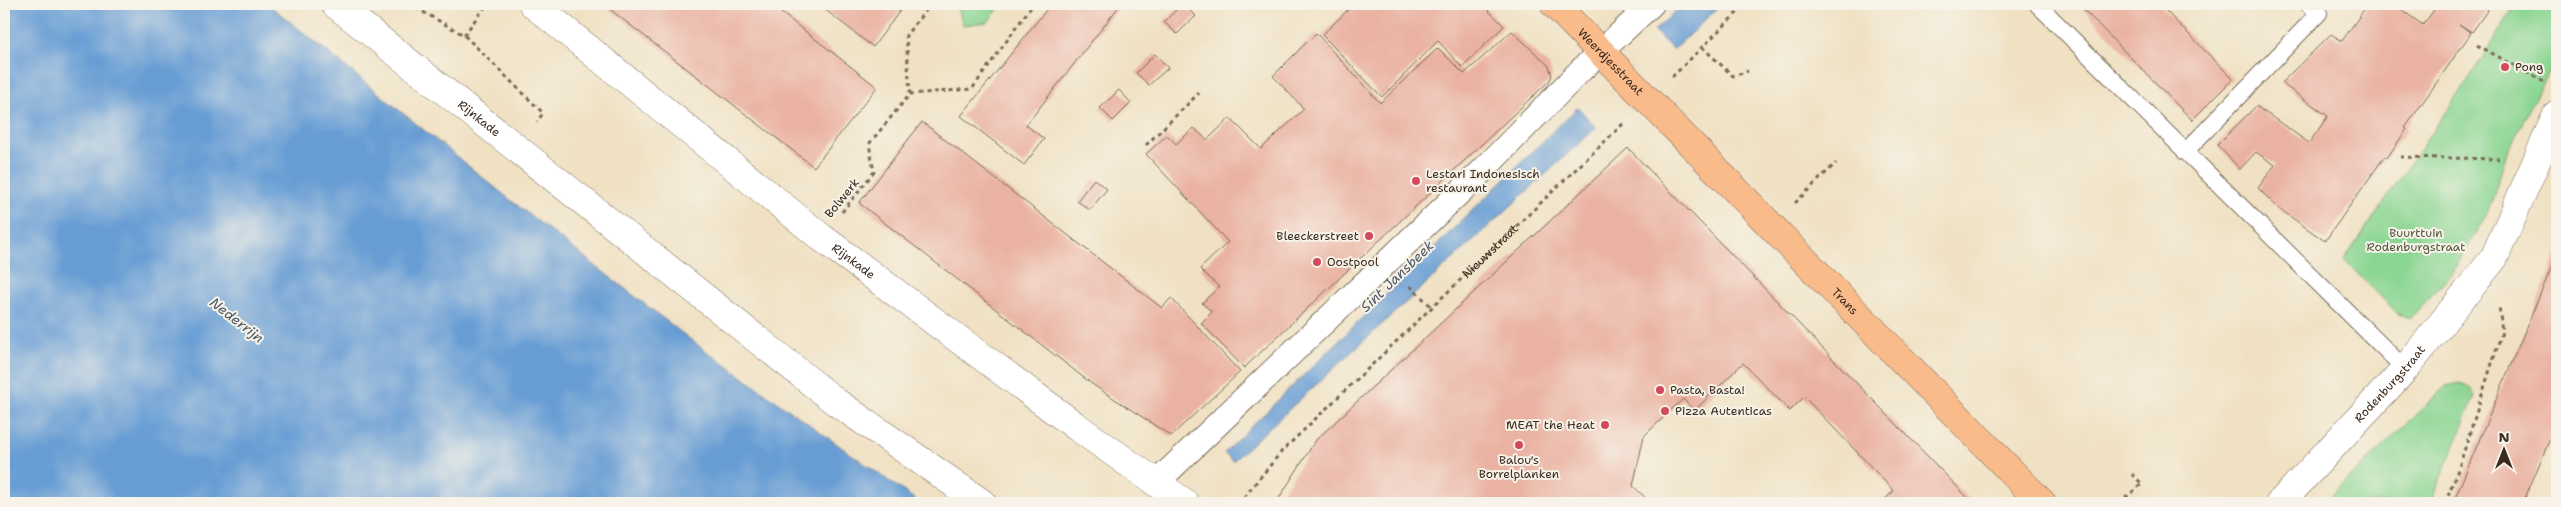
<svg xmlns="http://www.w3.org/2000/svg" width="2561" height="507" font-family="'Shantell Sans',sans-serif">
	<rect width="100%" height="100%" fill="#f7f3e8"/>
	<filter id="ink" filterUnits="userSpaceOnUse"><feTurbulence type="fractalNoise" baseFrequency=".02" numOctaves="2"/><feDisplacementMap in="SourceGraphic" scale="10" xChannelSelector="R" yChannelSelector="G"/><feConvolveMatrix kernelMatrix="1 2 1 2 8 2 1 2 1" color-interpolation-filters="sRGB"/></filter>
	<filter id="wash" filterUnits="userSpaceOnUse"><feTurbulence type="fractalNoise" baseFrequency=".0096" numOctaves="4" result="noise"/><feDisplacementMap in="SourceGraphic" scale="20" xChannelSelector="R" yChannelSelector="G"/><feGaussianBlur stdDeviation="1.12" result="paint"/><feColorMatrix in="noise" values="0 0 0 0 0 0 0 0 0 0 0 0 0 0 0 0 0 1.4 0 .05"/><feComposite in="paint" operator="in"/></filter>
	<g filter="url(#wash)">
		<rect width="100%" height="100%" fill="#f0e1c3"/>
		<path fill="#8bd693" stroke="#638058" d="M957 4H1002L988 22 963 25Z
			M2516 4H2557V54L2507 153 2489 210 2452 274 2410 318 2398 314 2344 260 2472 74Z
			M2459 383 2471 389 2475 396 2430 503H2323L2446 386Z"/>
		<path fill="#679dd4" stroke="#516479" d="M4 4H268L508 198 695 343 920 503H4Z
			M1684 4H1722L1673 50 1654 31Z
			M1578 107 1596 128 1233 461 1224 453Z"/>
		<g id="blocks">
			<path fill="#eab2a2" d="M603 4H770L877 87 814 167Z
				M818 4H905L873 47Z
				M1051 4H1121L1026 125 1044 139 1024 165 961 116Z
				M1182 4 1196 16 1177 34 1164 22Z
				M1354 4H1482L1504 26 1462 67 1438 41 1382 97 1322 35Z
				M2078 4H2159L2233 79 2192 120Z
				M2368 4H2393L2423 25 2436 7 2431 4H2492L2472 32 2459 24 2471 33 2405 128 2407 129 2387 158 2385 156 2325 241 2278 208 2258 188 2275 165 2256 152 2240 169 2217 145 2256 106 2309 143 2328 116 2281 83 2331 34 2342 41Z
				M1512 31 1549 66 1552 76 1549 81 1244 368 1201 323 1212 312 1202 303 1219 287 1200 269 1228 242 1146 154 1167 135 1176 144 1194 128 1207 140 1230 118 1261 149 1304 109 1273 76 1316 33 1380 103 1438 48 1464 74Z
				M1155 54 1168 68 1149 85 1136 73Z
				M1119 90 1131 103 1113 121 1100 108Z
				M922 122 1162 308 1171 298 1240 372 1171 436 1092 384 859 203Z
				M1628 148 1973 503H1881L1894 491 1835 429 1804 397 1790 411 1743 363 1694 411 1683 399 1644 436 1633 486 1651 503H1600L1601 499 1598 503H1276L1316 440Z
				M1094 179 1107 189 1090 210 1077 201Z
				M2557 254V422L2523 503H2453Z"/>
		</g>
	</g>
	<g filter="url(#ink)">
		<use href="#blocks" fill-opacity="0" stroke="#7a6a58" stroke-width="1"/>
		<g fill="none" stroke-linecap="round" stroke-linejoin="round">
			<g stroke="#7a6a58" stroke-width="18">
				<path id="service" d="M2037 4 2405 369
					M2185 152 2319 13 2308 4"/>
			</g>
			<g stroke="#7a6a58" stroke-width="26">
				<path id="pedestrian" d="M1156 483 1483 170 1581 70 1652 4"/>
			</g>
			<g stroke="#7a6a58" stroke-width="29">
				<g id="minor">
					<path id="s2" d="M335 4 836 402 982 503"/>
					<path id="s3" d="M533 4 822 238 1077 427 1185 503"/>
					<path id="s4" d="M2280 503 2405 369 2494 258 2557 114"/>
				</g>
			</g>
			<g stroke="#7a6a58" stroke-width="29">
				<g id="primary">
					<path id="s5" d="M1554 4 2042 503"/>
				</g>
			</g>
			<g stroke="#7a6a58" stroke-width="3" stroke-dasharray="4 4" stroke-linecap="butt">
				<path d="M409 4 464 35 543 113 537 122"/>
				<path d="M464 35 487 4"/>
				<path d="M2477 45 2544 82"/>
				<path d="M1702 47 1733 76 1748 71"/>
				<path d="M1672 77 1746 4"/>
				<path d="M910 94 906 35 931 4"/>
				<path d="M1146 145 1199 93"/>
				<path d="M2400 157 2499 159"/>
				<path d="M1795 203 1836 163"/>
				<path d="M842 212 874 172 869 144 910 94 972 89 1033 4"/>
				<path d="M1410 286 1432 307"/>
				<path id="s1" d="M1239 503 1282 451 1624 123"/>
				<path d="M2119 503 2142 484 2130 472"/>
				<path d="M2445 503 2459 467 2502 332 2499 306"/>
			</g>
			<use href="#service" stroke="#fff" stroke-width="16"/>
			<use href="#pedestrian" stroke="#fff" stroke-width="24"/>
			<use href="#minor" stroke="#fff" stroke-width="28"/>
			<use href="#primary" stroke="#fabb8b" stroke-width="28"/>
		</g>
	</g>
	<g fill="#d1495b" stroke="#f7f3e8" stroke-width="2">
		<circle cx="2505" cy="67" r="5"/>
		<circle cx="1416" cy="181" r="5"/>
		<circle cx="1369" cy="236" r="5"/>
		<circle cx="1317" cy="262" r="5"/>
		<circle cx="1660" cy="390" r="5"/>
		<circle cx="1665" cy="411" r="5"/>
		<circle cx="1605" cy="425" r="5"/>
		<circle cx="1519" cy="445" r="5"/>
	</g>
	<g text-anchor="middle" stroke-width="4" stroke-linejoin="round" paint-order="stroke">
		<g font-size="12" fill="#3b2a1e" stroke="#f7f3e8">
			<text dy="4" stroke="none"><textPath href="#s5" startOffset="81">Weerdjesstraat</textPath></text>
			<text dy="4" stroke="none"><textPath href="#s2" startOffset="184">Rijnkade</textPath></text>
			<text transform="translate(842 198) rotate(-51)" y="4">Bolwerk</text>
			<text dy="4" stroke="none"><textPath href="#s1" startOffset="356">Nieuwstraat</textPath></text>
			<text dy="4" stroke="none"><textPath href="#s3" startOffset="411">Rijnkade</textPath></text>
			<text dy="4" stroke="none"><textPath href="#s5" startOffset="416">Trans</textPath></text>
			<text dy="4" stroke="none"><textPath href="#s4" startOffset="162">Rodenburgstraat</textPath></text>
		</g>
		<g font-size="12" fill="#3b2a1e" stroke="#f7f3e8" text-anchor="start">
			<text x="2515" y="71">Pong</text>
			<text x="1426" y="178">Lestari Indonesisch<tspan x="1426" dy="14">restaurant</tspan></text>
			<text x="1359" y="240" text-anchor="end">Bleeckerstreet</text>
			<text x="1327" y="266">Oostpool</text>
			<text x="1670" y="394">Pasta, Basta!</text>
			<text x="1675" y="415">Pizza Autenticas</text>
			<text x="1595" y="429" text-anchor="end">MEAT the Heat</text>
			<text x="1519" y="464" text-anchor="middle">Balou's<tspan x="1519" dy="14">Borrelplanken</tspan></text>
		</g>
		<g font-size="12" fill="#4f553b" stroke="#f7f3e8">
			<text x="2416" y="237">Buurttuin<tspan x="2416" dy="14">Rodenburgstraat</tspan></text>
		</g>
		<g font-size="14" font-style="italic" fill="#4d5867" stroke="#f7f3e8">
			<text transform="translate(1397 276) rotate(-44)" y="5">Sint Jansbeek</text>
			<text transform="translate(237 320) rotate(38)" y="5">Nederrijn</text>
		</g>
	</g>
	<rect width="2561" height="507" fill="none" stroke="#f7f3e8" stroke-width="20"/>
	<g transform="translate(2504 450)" stroke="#f7f3e8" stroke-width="4" paint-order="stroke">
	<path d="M0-4L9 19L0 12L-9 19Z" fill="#3b2a1e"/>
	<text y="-8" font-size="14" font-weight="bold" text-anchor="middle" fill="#3b2a1e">N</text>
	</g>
</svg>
